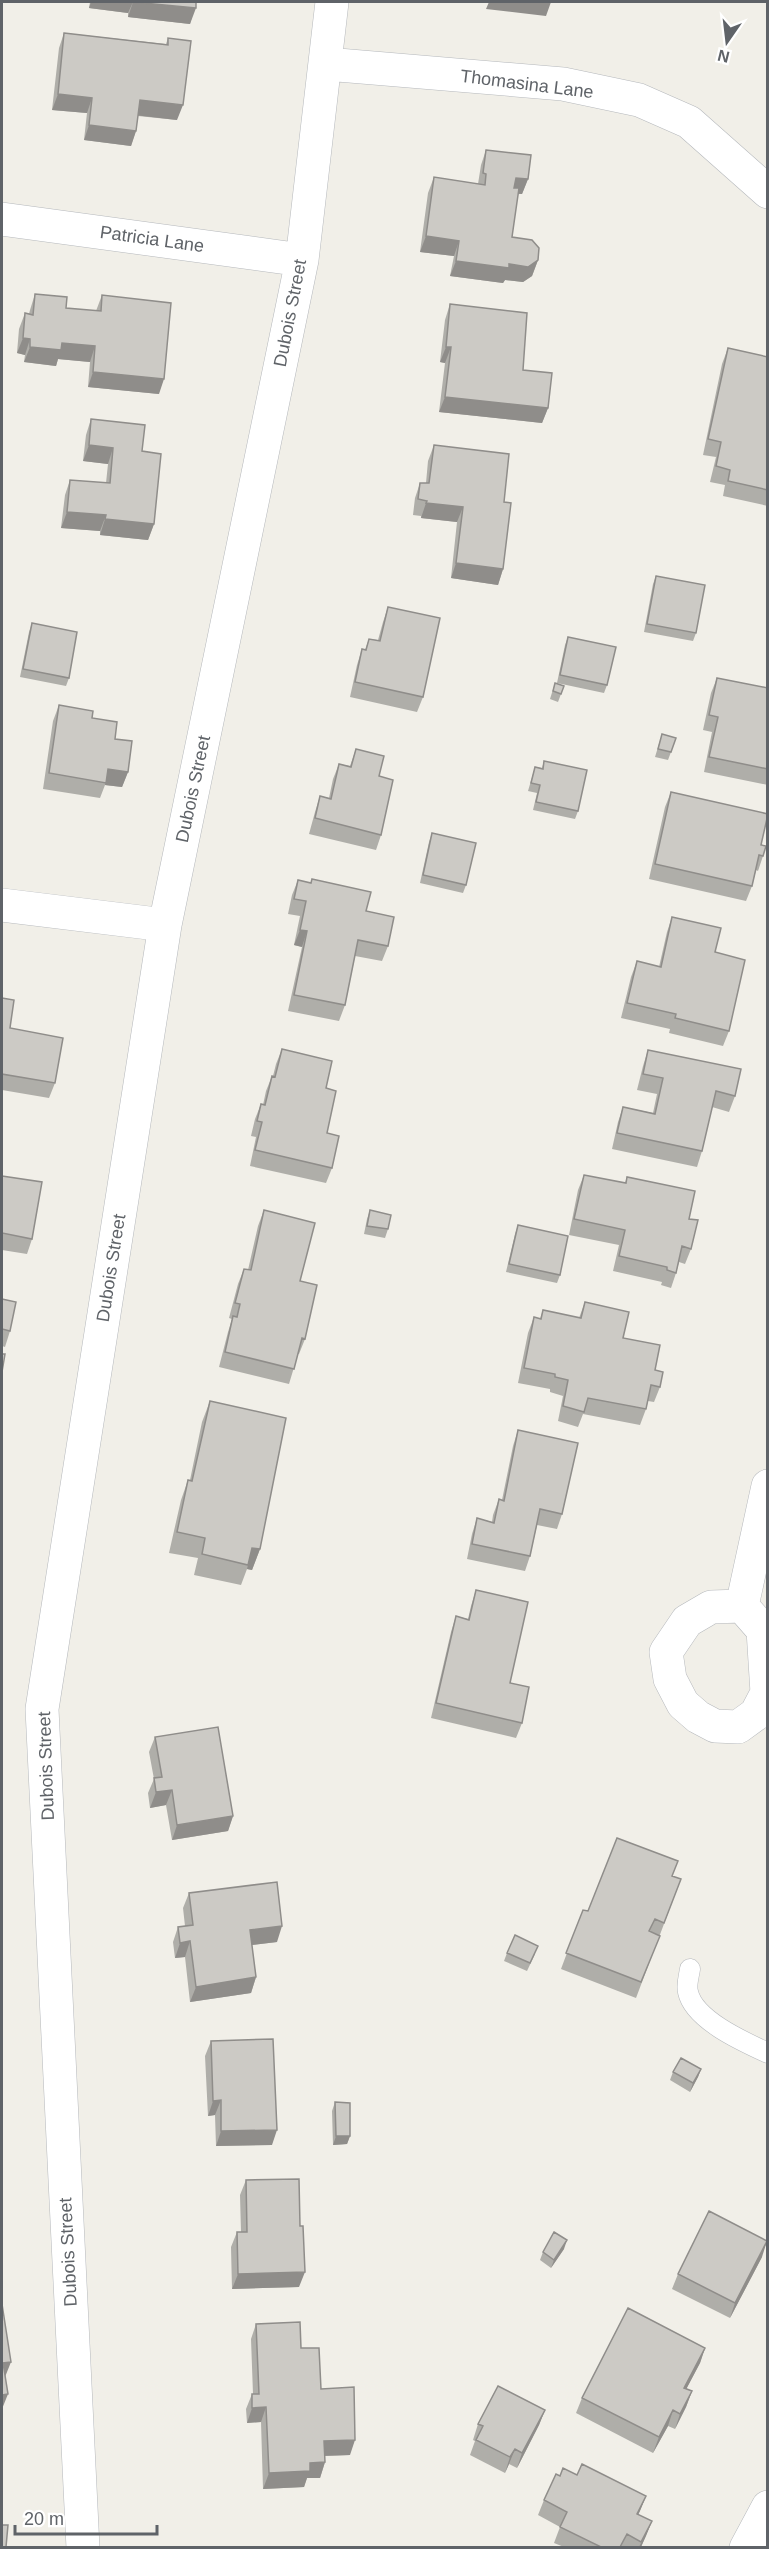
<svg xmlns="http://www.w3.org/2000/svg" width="769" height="2549" font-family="Helvetica,sans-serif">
	<rect width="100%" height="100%" fill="#f1efe8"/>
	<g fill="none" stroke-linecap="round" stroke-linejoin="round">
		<g stroke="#b5b8bc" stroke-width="21">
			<path id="service" d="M690 1969C689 1976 686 1985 688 1992 694 2020 744 2042 768 2053"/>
		</g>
		<g stroke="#b5b8bc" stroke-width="34">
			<path id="minor" d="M326 64 563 84 639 100 689 122 768 192
				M2 219 302 260
				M2 905 165 925
				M742 1606 763 1630 767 1693 756 1714 738 1727 715 1726 698 1717 683 1704 670 1679 666 1652 687 1621 711 1607Z
				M742 1606 768 1486
				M83 2548 42 1709 165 925 302 260 332 2
				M746 2548 768 2507"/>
		</g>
		<use href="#service" stroke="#fff" stroke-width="20"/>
		<use href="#minor" stroke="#fff" stroke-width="33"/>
	</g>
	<path fill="#afaea9" d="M90 2H196L190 24 128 17V13L89 8Z
		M64 33 166 44 168 38 177 120 138 116 136 131 131 146 84 140 87 113 52 110 59 48Z
		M486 150 528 179 522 194H518L512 237 538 260 532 276 523 282 505 280 503 283 450 276 454 256 420 252 428 193 434 177 478 184 481 165Z
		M35 294 66 308 96 311 102 295 159 394 88 387 90 362 58 359 56 366 24 362 25 355 17 353 19 329 25 313 29 314 30 310Z
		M450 304 523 370 548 408 542 423 439 412 445 363 440 362 445 320Z
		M728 348 768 357V506L723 496 725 485 710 482 716 457 703 455 722 364Z
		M91 419 142 451 154 524 148 540 100 535V531L61 528 65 495 70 480 106 483 108 464 83 461 86 435Z
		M434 445 504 502 503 569 498 585 451 578 457 522 421 518V516L413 515 415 498 420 483H426L428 461Z
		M656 576 696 633 693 641 644 632 653 584Z
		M388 607 423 697 417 712 350 697 357 665 362 649 365 650 369 639 378 640 383 622Z
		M32 623 69 678 66 686 20 677 29 632Z
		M568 637 607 685 604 693 557 683 565 645Z
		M717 678 768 688V785L704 772 712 732 703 730 711 693Z
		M555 683 564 686 558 702 550 699Z
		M59 705 92 718 115 739 128 772 122 787 105 785 100 798 43 789 53 721Z
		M662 734 671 752 668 760 655 757Z
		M356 749 379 776 381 835 376 850 309 834 315 812 320 796 329 798 333 779 339 764 350 766Z
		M544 761 578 811 575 819 533 810 537 793 528 791 535 767 542 768Z
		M671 792 761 845 763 856 758 871 756 870 752 886 746 901 649 879 665 807Z
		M432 833 466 885 463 893 420 883 429 842Z
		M298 880 366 911 388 946 382 961 355 956 345 1005 339 1021 288 1011 302 947 294 945 300 916 288 914 292 895Z
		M672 917 715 952 729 1031 723 1046 669 1033 670 1029 621 1018 631 977 637 961 659 967 667 932Z
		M2 998 10 1028 55 1083 49 1098 2 1090Z
		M282 1049 326 1088 327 1133 332 1168 326 1183 250 1166 256 1137 251 1136 255 1119 261 1104 263 1105 266 1091 272 1076H273L276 1064Z
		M648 1050 735 1096 729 1112 712 1107 702 1151 697 1167 612 1149 618 1122 623 1107 653 1113 657 1094 637 1090 643 1066Z
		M584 1175 625 1183 627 1177 689 1219 691 1249 685 1264 679 1262 676 1273 671 1288 661 1285 662 1282 613 1271 619 1245 569 1235 578 1190Z
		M2 1176 32 1239 27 1254 2 1250Z
		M264 1210 300 1281 305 1339 299 1354H298L289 1384 219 1367 228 1332 232 1319 229 1318 238 1284 244 1269 248 1270 258 1226Z
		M370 1210 388 1229 385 1238 364 1234 367 1219Z
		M518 1225 560 1275 557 1283 506 1272 515 1234Z
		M2 1299 10 1331 5 1347 2 1346Z
		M585 1302 623 1338 655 1370 660 1387 654 1402 648 1401 646 1409 640 1425 583 1414 578 1427 558 1421 563 1396 550 1392V1389L518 1383 528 1333 534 1317 540 1319 543 1310 579 1318Z
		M210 1401 260 1549 252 1570 247 1569 241 1585 194 1575 198 1558 169 1553 181 1500 188 1480H190L202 1422Z
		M518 1430 562 1514 557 1529 537 1525 530 1556 525 1571 467 1559 472 1534 477 1518 492 1522 493 1515 499 1499 502 1500 513 1446Z
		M476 1590 510 1683 522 1723 516 1738 431 1718 451 1632 456 1616 468 1619 471 1606Z
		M155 1737 233 1816 228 1831 172 1840 166 1805 150 1808 148 1793 154 1779 149 1752Z
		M672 1876 681 1879 636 1998 561 1969 583 1910 588 1911Z
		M189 1893 277 1942 252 1945 256 1977 251 1993 190 2002 185 1957 175 1958 173 1942 178 1927 185 1926 183 1908Z
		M507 1953 535 1954 527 1971 504 1961Z
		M211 2041 272 2145 216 2146 215 2115 208 2116 205 2056Z
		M701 2069 698 2077 690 2092 670 2080 673 2072Z
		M335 2102 350 2136 347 2144 333 2145 332 2111Z
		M246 2180 299 2287 232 2289 231 2247 237 2232H241L240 2195Z
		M564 2249 551 2268 540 2260 543 2252Z
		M762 2257 730 2318 672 2289 678 2274Z
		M256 2324 301 2348 321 2389 350 2455 325 2456V2462L320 2478H307L304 2487 263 2489 261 2422 247 2423 246 2409 252 2394H253L251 2339Z
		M705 2348 700 2363 686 2389 692 2391 686 2407 675 2429 668 2426 653 2453 576 2413 582 2398Z
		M545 2410 539 2425 517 2468 509 2464 505 2473 470 2455 475 2441 473 2440 478 2424Z
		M577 2475 646 2496 638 2515 652 2521 641 2547H564L554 2543 560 2527 538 2515 544 2500 560 2476Z"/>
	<path fill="#8f8d8a" d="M91 2H133L128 13 89 8Z
		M133 2 196 8 190 24 128 17Z
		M489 2H551L546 16 486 9Z
		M58 94 92 98 87 113 52 110Z
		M140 100 183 105 177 120 134 115Z
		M89 125 136 131 131 146 84 140Z
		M516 178 528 179 522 194 510 193Z
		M426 236 459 241 454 256 420 252Z
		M538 260 532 276 523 282 505 280 503 283 450 276 456 261 509 264Z
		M23 338 30 339 25 355 17 353Z
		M62 343 95 346 90 362 58 359 56 366 24 362 30 347Z
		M446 347H451L445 363 440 362Z
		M93 372 164 379 159 394 88 387Z
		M445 397 548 408 542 423 439 412Z
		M89 445 113 448 108 464 83 461Z
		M426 503 463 507 457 522 421 518Z
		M67 512 106 515 100 531 61 528Z
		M105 519 154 524 148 540 100 535Z
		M456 563 503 569 498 585 451 578Z
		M108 769 128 772 122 787 105 785Z
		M300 930 307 931 302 947 294 945Z
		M252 1548 260 1549 252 1570 247 1569Z
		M172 1790 166 1805 150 1808 156 1792Z
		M233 1816 228 1831 172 1840 177 1825Z
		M282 1926 277 1942 244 1946 250 1930Z
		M190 1941 185 1957 175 1958 180 1943Z
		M256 1977 251 1993 190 2002 196 1987Z
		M701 2069 698 2077 690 2092 693 2083Z
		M221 2100 215 2115 208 2116 213 2101Z
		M277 2130 272 2145 216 2146 221 2131Z
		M336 2136H350L347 2144 333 2145Z
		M567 2240 564 2249 551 2268 554 2260Z
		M767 2241 762 2257 730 2318 735 2303Z
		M305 2272 299 2287 232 2289 238 2274Z
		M705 2348 700 2363 679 2403 684 2388Z
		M11 2362 5 2377 3 2363Z
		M692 2391 686 2407 675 2429 680 2414Z
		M8 2394 2 2409V2395Z
		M266 2407 261 2422 247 2423 252 2408Z
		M545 2410 539 2425 517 2468 522 2453Z
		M673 2410 668 2426 653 2453 659 2437Z
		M355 2440 350 2455 319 2456 324 2441Z
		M515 2449 509 2464 505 2473 510 2457Z
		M325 2462 320 2478H307L304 2487 263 2489 269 2473 310 2463Z
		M646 2496 640 2511 631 2529 637 2514Z
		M652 2521 646 2536 641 2547H639Z"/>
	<path fill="#cccac5" stroke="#8f8d8a" stroke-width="1.5" d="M133 2H196V8Z
		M64 33 168 45V38L191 41 183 105 140 100 136 131 89 125 92 98 58 94Z
		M486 150 531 155 528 179 516 178 514 188H519L512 237 532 240 539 248 538 260 528 267 509 264V268L456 261 459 241 426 236 434 177 485 185 486 174 483 173Z
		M35 294 67 297 66 308 101 311 102 295 171 303 164 379 93 372 95 346 62 343 61 350 30 347V339L23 338 25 313 33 315Z
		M450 304 527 313 523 370 552 373 548 408 445 397 451 347H446Z
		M728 348 768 357V490L728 481 730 470 716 466 721 442 708 439Z
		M91 419 145 425 142 451 161 454 154 524 105 519 106 515 67 512 70 480 110 483 113 448 89 445Z
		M434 445 509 454 504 502 511 503 503 569 456 563 463 507 426 503 427 501 418 499 420 483H429Z
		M656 576 705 585 696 633 647 624Z
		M388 607 440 618 423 697 355 682 362 649 366 650 369 639 380 641Z
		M32 623 77 632 69 678 23 669Z
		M568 637 616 647 607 685 560 675Z
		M717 678 768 688V769L709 757 718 717 709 715Z
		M555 683 564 686 561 694 553 691Z
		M59 705 93 711 92 718 117 722 115 739 132 741 128 772 108 769 106 783 49 773Z
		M662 734 676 738 671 752 658 749Z
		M356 749 384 756 379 776 393 780 381 835 315 818 320 796 331 799 339 764 351 767Z
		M544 761 587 770 578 811 536 802 540 785 531 783 535 767 543 769Z
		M671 792 768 814 761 845 766 846 763 856 759 855 752 886 655 864Z
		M432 833 476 843 466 885 423 875Z
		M312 879 371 892 366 911 394 917 388 946 358 940 345 1005 294 995 307 931 300 930 306 901 294 899 298 880 311 883Z
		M672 917 721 928 715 952 745 960 729 1031 675 1018 676 1014 627 1003 637 961 661 967Z
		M2 998 14 1000 10 1028 63 1038 55 1083 2 1074Z
		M282 1049 332 1061 326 1088 336 1091 327 1133 339 1136 332 1168 255 1150 262 1122 257 1121 261 1104 265 1105 272 1076 275 1077Z
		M648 1050 741 1069 735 1096 716 1091 702 1151 617 1133 623 1107 655 1114 663 1078 643 1074Z
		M584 1175 626 1183 627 1177 695 1191 689 1219 698 1220 691 1249 682 1246 676 1273 667 1270V1267L619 1256 625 1230 574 1219Z
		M2 1176 42 1182 32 1239 2 1233Z
		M264 1210 315 1223 300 1281 317 1285 305 1339 302 1338 294 1369 225 1352 233 1316 237 1317 240 1304 235 1303 244 1269 251 1270Z
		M370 1210 391 1215 388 1229 367 1226Z
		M518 1225 568 1236 560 1275 509 1264Z
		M2 1299 16 1302 10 1331 2 1329Z
		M585 1302 629 1312 623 1338 660 1345 655 1370 663 1372 660 1387 651 1385 646 1409 588 1398 584 1412 563 1406 568 1380 555 1377V1374L524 1368 534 1317 541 1319 543 1310 581 1318Z
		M2 1354H5L2 1372Z
		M210 1401 286 1418 260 1549 252 1548 248 1565 202 1554 205 1538 177 1532 188 1480 192 1481Z
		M518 1430 578 1443 562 1514 540 1509 530 1556 472 1544 477 1518 494 1523 499 1499 504 1501Z
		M476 1590 528 1602 510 1683 529 1687 522 1723 436 1703 456 1616 469 1620Z
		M218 1727 233 1816 177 1825 172 1790 156 1792 154 1778 162 1777 155 1737Z
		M617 1838 678 1861 672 1876 681 1879 664 1923 655 1919 649 1931 660 1936 641 1982 566 1953 583 1910 588 1911Z
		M277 1882 282 1926 250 1930 256 1977 196 1987 190 1941 180 1943 178 1927 193 1925 189 1893Z
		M515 1935 538 1946 530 1963 507 1953Z
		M273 2039 277 2130 221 2131V2100L213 2101 211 2041Z
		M681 2058 701 2069 693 2083 673 2072Z
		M335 2102 350 2103V2136H336Z
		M299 2179 300 2226H303L305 2272 238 2274 237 2232H247L246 2180Z
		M709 2211 767 2241 735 2303 678 2274Z
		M554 2232 567 2240 554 2260 543 2252Z
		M2 2304 11 2362 3 2363 8 2394 2 2395Z
		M628 2308 705 2348 684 2388 692 2391 680 2414 673 2410 659 2437 582 2398Z
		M300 2322 301 2348H319L321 2389 354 2387 355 2440 324 2441 325 2462 310 2463V2471L269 2473 266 2407 252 2408V2394H259L256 2324Z
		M498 2386 545 2410 522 2453 515 2449 510 2457 476 2440 483 2426 478 2424Z
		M582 2464 646 2496 637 2514 652 2521 641 2542 627 2534 620 2547H601L560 2527 567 2512 544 2500 556 2474 560 2476 563 2468 577 2475Z
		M2 2525H8L6 2547H2Z"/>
	<g text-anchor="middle" stroke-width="4.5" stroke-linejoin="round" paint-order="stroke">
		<g font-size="18" fill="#5f6368" stroke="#fff">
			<text transform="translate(527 84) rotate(7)" y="6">Thomasina Lane</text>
			<text transform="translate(152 239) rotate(8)" y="6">Patricia Lane</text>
			<text transform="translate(290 313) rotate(-79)" y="6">Dubois Street</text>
			<text transform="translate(193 789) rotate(-78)" y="6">Dubois Street</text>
			<text transform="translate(111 1268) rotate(-81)" y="6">Dubois Street</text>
			<text transform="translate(46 1766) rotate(-92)" y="6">Dubois Street</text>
			<text transform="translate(68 2252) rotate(-93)" y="6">Dubois Street</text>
		</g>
	</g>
	<rect width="769" height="2549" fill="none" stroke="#5f6368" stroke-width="6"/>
	<g transform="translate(727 42) rotate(194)" stroke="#ffffff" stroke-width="4.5" paint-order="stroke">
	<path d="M0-4.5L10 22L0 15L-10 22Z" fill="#5f6368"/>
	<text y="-9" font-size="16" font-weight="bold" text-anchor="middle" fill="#5f6368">N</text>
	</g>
	<path d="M15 2525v9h142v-9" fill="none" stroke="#5f6368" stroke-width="3"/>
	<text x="24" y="2525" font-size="18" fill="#5f6368" stroke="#ffffff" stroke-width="4.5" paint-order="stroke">20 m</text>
</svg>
